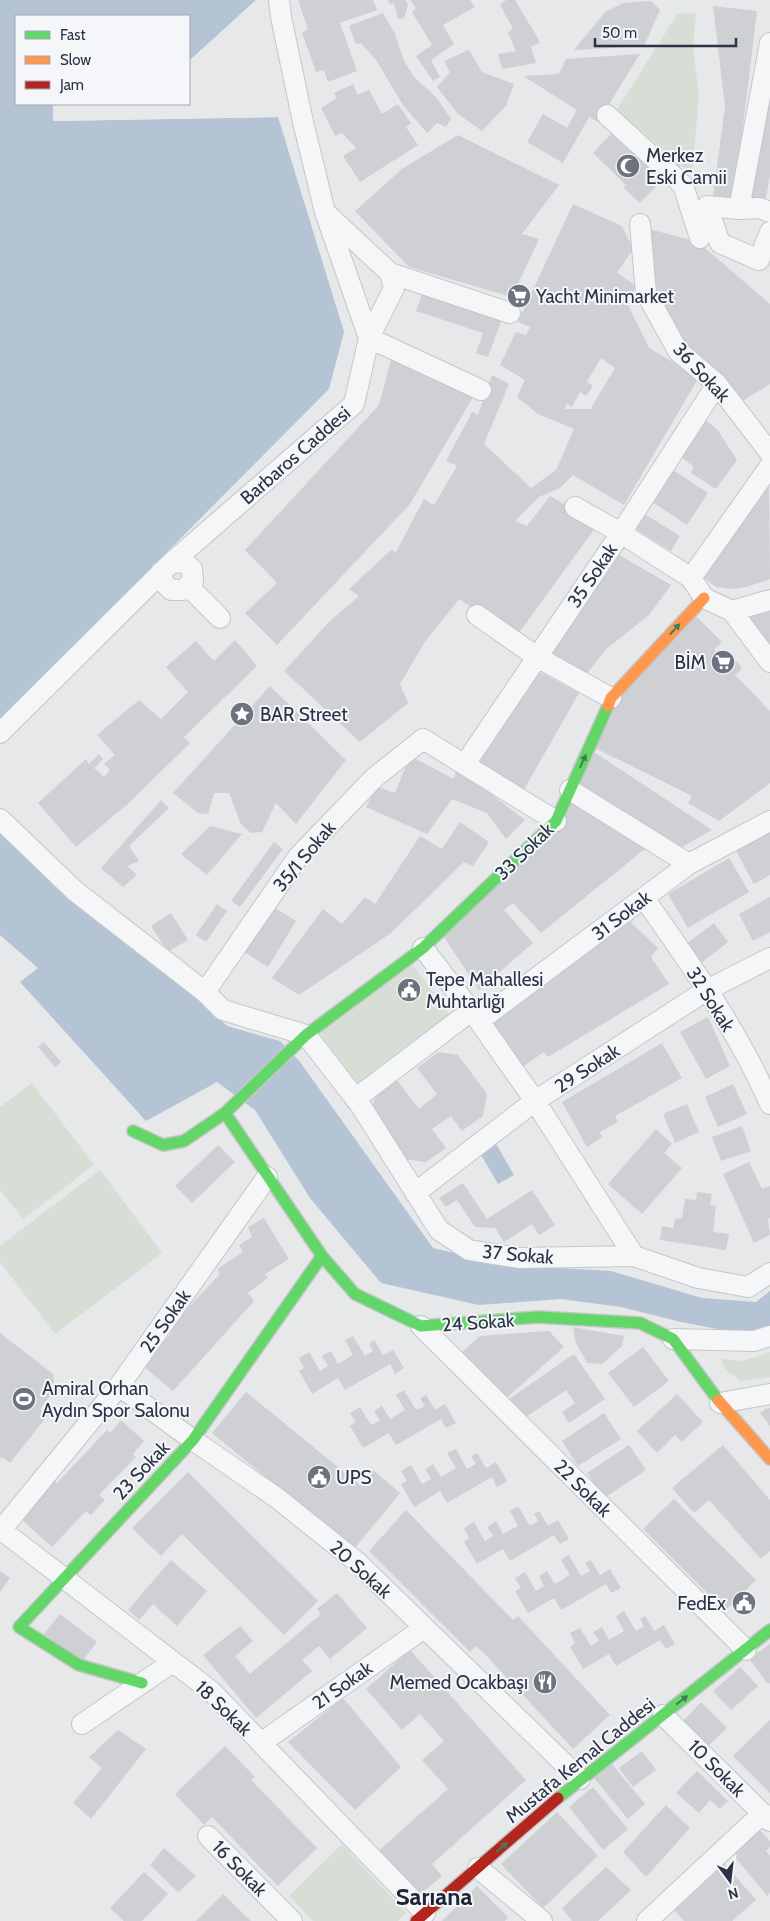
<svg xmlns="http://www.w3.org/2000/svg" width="770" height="1921" font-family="Cabin,sans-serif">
	<rect width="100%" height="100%" fill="#e6e8ea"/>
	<path fill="#d6ded6" d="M678 13 696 14 693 47 699 96 692 174 616 111Z
		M409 960 452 1018 360 1087 316 1029Z
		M32 1083 94 1165 23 1219 0 1190V1107Z
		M100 1170 162 1253 55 1334 0 1262V1246Z
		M770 1352V1377L740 1381 725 1369 721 1359 743 1361Z
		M342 1844 406 1913 398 1921H313L289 1896Z"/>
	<path fill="#b4c4d5" d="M0 0H256L189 61V16H16V104H53L54 121 278 117 344 332 329 389 0 720Z
		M0 830 101 903 227 1026 280 1041 300 1062 433 1248 506 1265 611 1271 702 1298 756 1302 770 1291V1326L744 1334 681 1322 621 1307 561 1299 479 1305 381 1283 310 1198 255 1110 217 1082 146 1121 20 982 38 968 0 935Z
		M496 1144 514 1175 498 1184 480 1153Z"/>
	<path fill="#e6e8ea" d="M256 0 257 3 189 64V61Z
		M53 104H55L56 119 278 114V117L53 121Z"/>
	<path fill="#ced0d3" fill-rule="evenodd" d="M298 0H373L377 10 340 23 357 71 328 82 324 70 316 72 302 33 308 29Z
		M388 0H406L408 5 404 18 398 19 394 3 390 5Z
		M410 0H470L475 7 443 25 454 44 431 60 440 77 433 81 416 56 432 45 412 12 416 8Z
		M506 0H515L540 42 531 47 536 63 502 69 498 54 516 51 508 33 513 28 500 5Z
		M651 1 660 10 644 46 574 50 605 12 623 3Z
		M713 6 757 11 734 199 713 197 725 106Z
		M383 13 395 34 404 61 415 78 436 97 451 119 446 127 437 123 427 133 403 105 376 60 361 43 356 44 349 26Z
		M469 50 482 72 514 84 506 106 482 131 458 114 437 87 450 72 444 61Z
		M640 54 598 122 589 117 563 163 527 142 543 114 567 128 577 110 523 76 559 74 566 59Z
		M353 84 358 95 369 90 382 114 398 104 411 123 406 127 418 145 360 182 343 156 356 148 342 133 335 136 321 108 337 98 334 93Z
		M770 86V176L765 203 746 201Z
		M614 131 664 178 640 203 623 187 626 185 593 153Z
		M458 135 559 185 522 234 539 239 512 297 409 267 355 211 402 169Z
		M664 151 681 166 675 172 658 157Z
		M573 204 622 226 633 249 617 273 637 286 626 301 649 348 699 377 624 505 573 475 560 488 539 497 515 521 527 526 550 496 598 524 516 637 459 599 425 642 400 684 408 703 360 742 284 671 330 621 359 596 349 589 391 550 396 552 424 499 434 505 457 466 446 461 472 412 478 415 492 375 509 384 484 444 531 488 556 470 574 429 538 414 517 397 525 380 500 365 516 332 526 335 530 327 518 322ZM601 358 615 368 591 408 593 409H565L567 404 572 407 580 392 586 396 593 386 587 382Z
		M649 229 698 242 770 304V384L739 403 667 327 649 290Z
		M422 294 503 316 488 357 476 353 483 333 416 311Z
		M393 352 476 392 410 504 277 645 245 613 277 583 245 550 379 405Z
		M700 416 717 429 737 460 716 489 691 473 694 467 676 453Z
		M670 468 708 493 687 525 648 499Z
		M769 482 770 579 746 587 730 589 716 587 701 576Z
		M640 511 680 536 671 551 631 526Z
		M614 552 671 585 649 615 605 650 585 676 548 653Z
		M770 605V655L743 616Z
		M696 616 722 642 714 649 723 658 731 653 742 669 735 675 770 711V783L719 821 688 803 692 796 595 748 617 697Z
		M235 640 257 666 184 737 190 743 129 803 76 847 38 803 86 759 89 764 99 754 103 759 94 768 104 777 110 770 104 764 115 755 97 735 139 700 161 719 188 692 166 667 196 641 214 661Z
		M536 670 579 693 522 793 471 761Z
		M270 686 346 760 296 824 276 803 262 832 251 833 241 824 229 793H214L208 814 198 813 173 793Z
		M591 750 712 830 680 848 576 785Z
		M410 756 454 779 457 768 525 820 506 839 487 813 452 799 427 834 366 807 376 786 395 793Z
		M161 800 169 808 129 846 139 861 127 866 137 875 123 887 101 868Z
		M571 800 646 848 541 933 513 903 504 910 533 943 479 990 442 934Z
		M460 822 489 842 473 866 464 862 391 933 299 995 272 978 323 909 342 924 365 897 375 904 420 836 442 849Z
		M210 826 242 834 207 875 181 854Z
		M770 830V875L754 884 735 849Z
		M274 842 283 849 240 907 231 901Z
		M729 858 749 892 688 928 668 894Z
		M770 897V932L753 941 739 914Z
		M217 904 227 911 206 942 196 935Z
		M269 904 296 921 268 967 241 950Z
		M171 913 188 940 168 952 151 926Z
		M626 918 658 948 651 957 669 984 548 1057 544 1052 521 1068 486 1021Z
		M714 923 728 942 700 964 686 944Z
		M708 1017 730 1066 706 1079 680 1032Z
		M44 1042 61 1062 55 1067 38 1047Z
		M662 1043 682 1078 615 1116 618 1122 600 1132 602 1137 587 1147 562 1102Z
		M438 1052 458 1055 487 1094 483 1116 462 1131 451 1116 432 1129 446 1148 426 1162 404 1159 371 1116 375 1094 396 1079 419 1109 437 1094 417 1068Z
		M733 1084 747 1114 718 1127 705 1097Z
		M687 1104 699 1132 675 1143 663 1114Z
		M742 1126 751 1151 721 1161 712 1137Z
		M656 1129 672 1144 664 1153 682 1168 642 1214 608 1184Z
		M218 1145 235 1162 192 1203 175 1186Z
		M749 1162 762 1189 770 1186V1218L768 1219 770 1235 754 1243 723 1174Z
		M463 1183 487 1219 532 1190 555 1225 539 1235 532 1224 504 1242 495 1228 475 1227 457 1200 446 1207 439 1198Z
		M697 1192 712 1194 710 1205 716 1206 713 1232 729 1234 726 1250 660 1240 662 1226 673 1228 675 1219 682 1218 685 1199 696 1200Z
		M264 1218 289 1259 265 1274 268 1278 248 1293 254 1301 173 1391 143 1366 172 1332 168 1329 220 1274 217 1269 243 1252 239 1245 252 1237 248 1227Z
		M573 1327 624 1336 622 1346 602 1364 587 1363 575 1341Z
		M549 1331 564 1347 503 1401 461 1353 480 1336Z
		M0 1333 53 1374 55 1389 40 1409 48 1415 10 1463 2 1457 0 1460Z
		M353 1336 365 1356 373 1351 369 1344 374 1340 383 1355 393 1350 404 1368 395 1374 390 1364 345 1390 338 1378 312 1394 299 1371 304 1368 299 1358 309 1352 320 1371 328 1366 322 1356 331 1351 338 1364 353 1355 345 1340Z
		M643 1347 669 1381 634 1407 608 1373Z
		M574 1354 605 1399 569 1423 562 1412 575 1403 566 1390 523 1419 509 1399Z
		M404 1390 416 1410 425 1406 420 1398 426 1395 435 1410 445 1404 456 1423 446 1428 441 1419 396 1445 389 1433 363 1448 350 1426 356 1422 350 1413 360 1407 371 1425 380 1421 374 1411 382 1406 390 1419 405 1410 396 1395Z
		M246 1392 360 1485 373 1470 400 1493 354 1549 212 1433Z
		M677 1394 703 1422 682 1442 675 1435 657 1453 637 1431Z
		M770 1408V1426L760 1413 765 1409Z
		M604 1413 621 1439 578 1466 562 1441Z
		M121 1420 144 1441 133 1454 136 1457 99 1495 105 1500 91 1515 86 1511 52 1547 19 1517 55 1481 57 1483 107 1430 110 1433Z
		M629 1445 646 1470 604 1498 587 1473Z
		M723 1445 770 1500V1551L761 1559 709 1500 694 1513 672 1488Z
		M456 1449 467 1469 476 1464 471 1456 477 1453 486 1468 496 1462 507 1481 497 1487 492 1477 447 1503 440 1491 414 1507 401 1484 407 1481 401 1471 411 1465 422 1484 431 1479 425 1469 433 1464 441 1477 456 1468 447 1453Z
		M188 1472 318 1601 284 1635 182 1534 161 1556 132 1528Z
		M674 1499 756 1580 725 1611 643 1529Z
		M518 1506 530 1526 538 1521 534 1514 539 1511 548 1526 558 1520 569 1539 560 1544 554 1535 510 1561 503 1549 477 1564 464 1542 469 1538 464 1528 474 1522 485 1541 493 1536 487 1527 496 1521 503 1534 518 1526 510 1511Z
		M406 1510 513 1620 518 1616 610 1715 573 1749 481 1650 476 1646 470 1652 369 1551Z
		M569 1555 581 1576 590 1571 585 1563 591 1560 600 1575 610 1569 621 1588 611 1593 606 1584 561 1610 554 1598 528 1613 515 1591 521 1588 515 1578 525 1572 536 1591 544 1586 539 1576 547 1571 555 1584 570 1575 561 1560Z
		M171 1560 207 1591 177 1626 153 1604 139 1620 128 1610Z
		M0 1571 10 1578 0 1592Z
		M337 1593 367 1628 330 1659 319 1646 302 1660 312 1671 256 1718 203 1655 240 1626 253 1641 235 1656 250 1674 321 1614 317 1609Z
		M624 1611 636 1631 644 1626 640 1619 645 1616 654 1631 664 1625 675 1644 666 1649 660 1640 616 1666 609 1654 583 1669 570 1647 575 1643 570 1633 580 1628 591 1646 599 1641 593 1632 602 1627 609 1640 624 1631 616 1616Z
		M60 1614 97 1642 81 1663 44 1634Z
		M770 1644V1683L768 1684 749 1659Z
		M410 1650 526 1780 432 1864 442 1876 416 1898 376 1853 448 1789 422 1760 444 1741 420 1714 402 1730 366 1689Z
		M740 1667 758 1686 731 1710 713 1691Z
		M343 1698 401 1767 355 1810 288 1742Z
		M701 1702 727 1728 708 1746 683 1721Z
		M770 1720V1793L733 1756Z
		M118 1730 146 1749 91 1819 73 1803 102 1768 89 1757Z
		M225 1746 255 1777 251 1780 317 1848 278 1886 212 1817 204 1825 175 1794Z
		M642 1751 656 1770 633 1787 619 1768Z
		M611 1763 645 1804 628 1819 594 1778Z
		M697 1771 728 1801 720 1809 710 1800 699 1813 676 1793Z
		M593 1787 628 1829 603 1850 569 1807Z
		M666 1805 690 1828 646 1877 623 1852Z
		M557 1812 598 1856 543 1908 501 1864Z
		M757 1827 770 1841V1847L766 1851 770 1856V1893L767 1896 730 1851Z
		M164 1848 196 1876 178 1892 150 1865Z
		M723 1862 756 1900 732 1921H684L671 1907Z
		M606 1867 631 1890 598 1921H572L562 1908Z
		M144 1872 168 1894 142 1921H124L110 1908Z
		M477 1886 508 1917 505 1921H442Z
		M223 1894 251 1921H196Z"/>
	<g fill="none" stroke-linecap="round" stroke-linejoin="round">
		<g stroke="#c4c6c8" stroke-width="22">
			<path id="street" d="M607 115 683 185 700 238
				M739 209 770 43
				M770 212 759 208 739 209 707 206 720 243 759 260 770 232
				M328 215 390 273 510 313
				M640 224 646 293 678 351 717 384 770 453
				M390 273 394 288 369 338 481 390
				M575 507 621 533 691 578 704 598 732 611 770 662
				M161 572 163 582 171 590H183L193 581 192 569 184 562 171 563
				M691 578 770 466
				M188 586 220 618
				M732 611 770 600
				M477 615 537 657 611 698
				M0 733 171 563 354 404 369 338 325 212 303 122 281 17 279 0
				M465 764 621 533 717 384
				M570 790 689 864
				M0 819 75 891 205 992 223 1010 306 1035 359 1103 439 1230 469 1250 519 1258 634 1256 698 1278 748 1287 770 1273
				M644 898C690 964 738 1030 770 1104
				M423 948 479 1021 535 1101 634 1256
				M205 992 298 857 374 778 423 739 556 821
				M479 1021 689 864 770 821
				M355 1099 471 1011
				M415 1193 535 1101 707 990 770 958
				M421 1326 746 1650
				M673 1339 754 1341 770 1336
				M119 1386 193 1440 277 1498 357 1562 580 1779
				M720 1403 770 1394
				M0 1529 211 1691 425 1913
				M1 1530 119 1386 267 1177
				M663 1715 770 1821
				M82 1724 173 1662
				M261 1743 424 1628
				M208 1836 292 1921
				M478 1868 542 1921
				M647 1921 763 1813"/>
		</g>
		<g stroke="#c4c6c8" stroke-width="14">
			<path id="fast" d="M225 1113 322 1256 355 1294 421 1326 538 1317 640 1323 673 1339 718 1400
				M133 1131 163 1145 184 1141 225 1113 306 1035 423 948 556 821 608 706
				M142 1683 79 1665 19 1627 193 1440 322 1256
				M558 1798 770 1630"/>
		</g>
		<g stroke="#c4c6c8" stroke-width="14">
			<path id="slow" d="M608 706 611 698 704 598
				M718 1400 770 1459"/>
		</g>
		<g stroke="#c4c6c8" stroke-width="14">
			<path id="jam" d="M416 1921 558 1798"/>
		</g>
		<use href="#street" stroke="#f5f6f7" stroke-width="20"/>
		<use href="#fast" stroke="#63d668" stroke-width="11"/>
		<use href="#slow" stroke="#ff974d" stroke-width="11"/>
		<use href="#jam" stroke="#b3261e" stroke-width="11"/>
	</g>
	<defs><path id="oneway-solid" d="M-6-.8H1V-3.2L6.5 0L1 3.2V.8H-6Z" transform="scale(1.25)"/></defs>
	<g fill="#447d55">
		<use href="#oneway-solid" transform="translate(675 629) rotate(-47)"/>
		<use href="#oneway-solid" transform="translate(583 761) rotate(-66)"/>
		<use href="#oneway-solid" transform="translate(682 1700) rotate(-38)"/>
		<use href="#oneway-solid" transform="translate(502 1847) rotate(-41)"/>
	</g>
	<defs>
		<g id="mosque-disc" transform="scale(1.25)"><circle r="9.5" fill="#6c737f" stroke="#f4f6f9"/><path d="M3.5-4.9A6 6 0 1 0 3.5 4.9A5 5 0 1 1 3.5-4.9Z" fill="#fff"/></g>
		<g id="supermarket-disc" transform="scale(1.25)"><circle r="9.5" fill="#6c737f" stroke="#f4f6f9"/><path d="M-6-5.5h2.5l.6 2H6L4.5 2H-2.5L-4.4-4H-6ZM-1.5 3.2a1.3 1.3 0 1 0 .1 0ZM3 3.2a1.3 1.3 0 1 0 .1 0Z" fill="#fff"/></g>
		<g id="sight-disc" transform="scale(1.25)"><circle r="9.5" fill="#6c737f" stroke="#f4f6f9"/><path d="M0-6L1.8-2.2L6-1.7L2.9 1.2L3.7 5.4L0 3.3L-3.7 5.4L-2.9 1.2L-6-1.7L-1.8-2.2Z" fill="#fff"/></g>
		<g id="civic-disc" transform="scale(1.25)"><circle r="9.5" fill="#6c737f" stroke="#f4f6f9"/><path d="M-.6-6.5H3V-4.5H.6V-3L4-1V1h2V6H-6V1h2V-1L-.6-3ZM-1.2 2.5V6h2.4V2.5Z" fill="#fff"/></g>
		<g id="stadium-disc" transform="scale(1.25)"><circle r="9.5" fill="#6c737f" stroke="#f4f6f9"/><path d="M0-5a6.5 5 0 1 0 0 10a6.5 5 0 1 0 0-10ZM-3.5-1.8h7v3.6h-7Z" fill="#fff"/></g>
		<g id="restaurant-disc" transform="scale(1.25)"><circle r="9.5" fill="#6c737f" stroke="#f4f6f9"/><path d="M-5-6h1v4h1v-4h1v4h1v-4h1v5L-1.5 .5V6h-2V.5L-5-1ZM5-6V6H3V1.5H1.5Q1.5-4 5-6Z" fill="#fff"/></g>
	</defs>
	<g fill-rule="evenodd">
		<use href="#mosque-disc" x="628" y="166"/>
		<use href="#supermarket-disc" x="519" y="296"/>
		<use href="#supermarket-disc" x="723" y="662"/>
		<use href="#sight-disc" x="242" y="714"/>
		<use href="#civic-disc" x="409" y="990"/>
		<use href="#stadium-disc" x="24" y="1399"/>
		<use href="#civic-disc" x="319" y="1477"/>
		<use href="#civic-disc" x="744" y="1603"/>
		<use href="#restaurant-disc" x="545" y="1682"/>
	</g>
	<g text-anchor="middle" stroke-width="4" stroke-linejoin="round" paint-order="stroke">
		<g font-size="19" fill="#2b3445" stroke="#f4f6f9" text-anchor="start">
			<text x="646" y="162">Merkez<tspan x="646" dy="22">Eski Camii</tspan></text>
			<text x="536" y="303">Yacht Minimarket</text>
			<text x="706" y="669" text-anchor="end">BİM</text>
			<text x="260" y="721">BAR Street</text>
			<text x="426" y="986">Tepe Mahallesi<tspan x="426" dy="22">Muhtarlığı</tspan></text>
			<text x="42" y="1395">Amiral Orhan<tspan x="42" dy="22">Aydın Spor Salonu</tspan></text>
			<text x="336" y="1484">UPS</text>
			<text x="726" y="1610" text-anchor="end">FedEx</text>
			<text x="528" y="1689" text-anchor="end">Memed Ocakbaşı</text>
		</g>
		<g font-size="19" fill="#2b3445" stroke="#f4f6f9">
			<text transform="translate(702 372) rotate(47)" y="7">36 Sokak</text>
			<text transform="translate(295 455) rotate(-41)" y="7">Barbaros Caddesi</text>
			<text transform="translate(592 575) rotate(-56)" y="7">35 Sokak</text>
			<text transform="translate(524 851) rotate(-44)" y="7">33 Sokak</text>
			<text transform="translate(304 856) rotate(-50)" y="7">35/1 Sokak</text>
			<text transform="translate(621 915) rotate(-37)" y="7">31 Sokak</text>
			<text transform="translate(711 999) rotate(58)" y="7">32 Sokak</text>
			<text transform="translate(587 1068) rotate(-33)" y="7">29 Sokak</text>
			<text transform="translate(518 1254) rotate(5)" y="7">37 Sokak</text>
			<text transform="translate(165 1321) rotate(-55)" y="7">25 Sokak</text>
			<text transform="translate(478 1322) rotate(-4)" y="7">24 Sokak</text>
			<text transform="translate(141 1470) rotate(-47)" y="7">23 Sokak</text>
			<text transform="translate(583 1488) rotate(45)" y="7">22 Sokak</text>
			<text transform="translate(361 1569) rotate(42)" y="7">20 Sokak</text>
			<text transform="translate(342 1685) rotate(-35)" y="7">21 Sokak</text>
			<text transform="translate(224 1708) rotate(44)" y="7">18 Sokak</text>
			<text transform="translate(580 1760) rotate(-39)" y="7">Mustafa Kemal Caddesi</text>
			<text transform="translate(717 1768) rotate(45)" y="7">10 Sokak</text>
			<text transform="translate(240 1868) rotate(46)" y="7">16 Sokak</text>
		</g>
		<g font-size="24" font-weight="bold" fill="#1d2536" stroke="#f4f6f9">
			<text x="434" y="1905">Sarıana</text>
		</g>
	</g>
	<rect x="15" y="15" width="175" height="90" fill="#f4f6f9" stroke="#a4a8b1"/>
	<rect x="25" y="31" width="25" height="8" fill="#63d668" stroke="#a4a8b1"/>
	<text x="60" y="40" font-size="15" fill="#2b3445">Fast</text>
	<rect x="25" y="56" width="25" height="8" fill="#ff974d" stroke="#a4a8b1"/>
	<text x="60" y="65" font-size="15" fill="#2b3445">Slow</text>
	<rect x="25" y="81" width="25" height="8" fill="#b3261e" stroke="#a4a8b1"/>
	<text x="60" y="90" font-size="15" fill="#2b3445">Jam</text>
	<g transform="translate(730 1881) rotate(165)" stroke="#f4f6f9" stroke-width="4" paint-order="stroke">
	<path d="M0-4L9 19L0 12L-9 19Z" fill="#2b3445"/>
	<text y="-8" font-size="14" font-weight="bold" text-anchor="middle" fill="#2b3445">N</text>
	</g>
	<path d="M595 38v8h141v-8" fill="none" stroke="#2b3445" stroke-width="2.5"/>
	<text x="602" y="38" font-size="15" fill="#2b3445" stroke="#f4f6f9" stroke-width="4" paint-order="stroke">50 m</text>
</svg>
